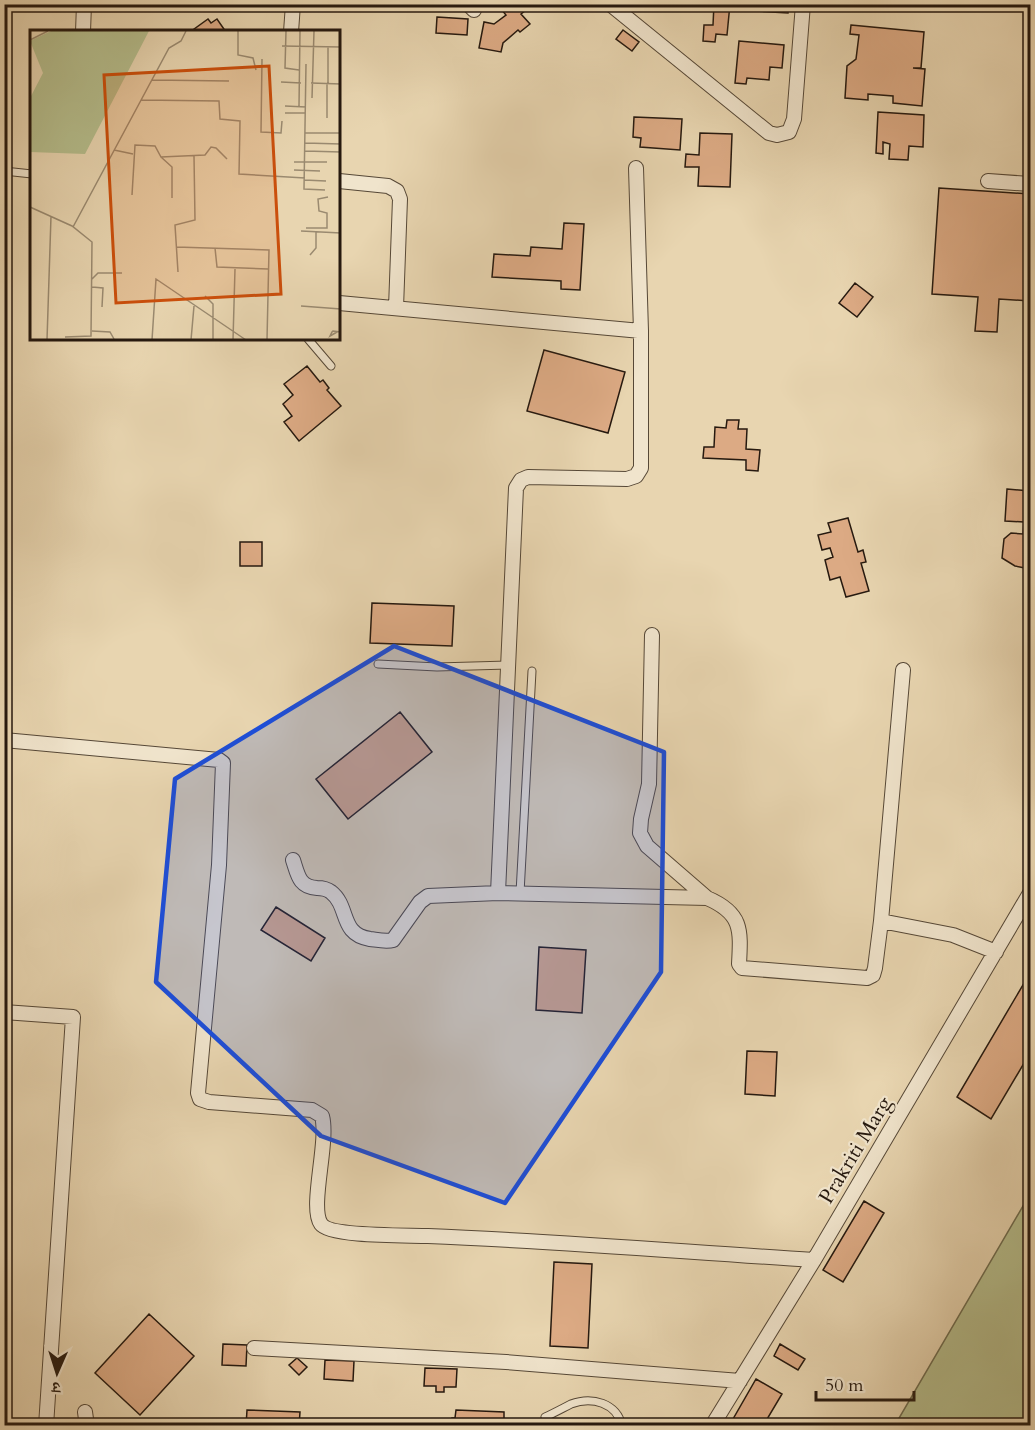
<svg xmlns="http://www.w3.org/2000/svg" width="1035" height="1430" font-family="Cardo,'Noto Serif Devanagari',serif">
	<rect width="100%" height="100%" fill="#e8d5b0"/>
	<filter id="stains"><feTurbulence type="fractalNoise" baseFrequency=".00333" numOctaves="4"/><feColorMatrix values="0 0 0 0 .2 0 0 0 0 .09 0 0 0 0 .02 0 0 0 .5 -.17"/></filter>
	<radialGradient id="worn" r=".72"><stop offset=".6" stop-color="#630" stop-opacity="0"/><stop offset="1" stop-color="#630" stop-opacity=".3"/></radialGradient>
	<path fill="#b5bd8c" stroke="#6e6b4e" stroke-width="1.5" d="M1030 1194V1425H895Z"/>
	<path fill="#dcaa84" stroke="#26190f" stroke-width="1.5" d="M497 4H522L526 10 521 14 530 24 520 32 518 30 503 43 501 52 479 48 484 22 494 24 506 15Z
		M714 4H730L727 35 716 34 715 42 703 41 704 25H713Z
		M737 4H789L788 13 737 10Z
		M437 17 468 19 467 35 436 33Z
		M208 19 211 23 217 19 226 32H190Z
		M851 25 924 32 921 68H913L925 69 922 106 893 103V96L868 94V100L845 98 847 66 856 59 859 35 850 34Z
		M623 30 639 42 632 51 616 39Z
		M739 41 784 45 782 68 770 67 769 80 747 78 746 84 735 83Z
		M878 112 924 115 923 147 909 146 908 160 889 159 890 144 883 142V154L876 153Z
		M634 117 682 119 680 150 640 147 641 138 633 137Z
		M700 133 732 134 730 187 698 186 699 167H685L686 154 699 155Z
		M939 188 1030 194V301L999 299 997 332 975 331 978 297 932 294Z
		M564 223 584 224 580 290 561 289V281L492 277 494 254 530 256 531 247 562 249Z
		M855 283 873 297 857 317 839 303Z
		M544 350 625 372 608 433 527 411Z
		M307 366 320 382 323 380 329 388 327 390 341 406 299 441 284 422 292 416 283 404 293 395 284 384Z
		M727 420H739L738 429H747L746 449 760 450 758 471 746 470V460L703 458 704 447H714L715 427 726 428Z
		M1007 489 1030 491V569L1015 566 1002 558 1004 539 1011 533 1023 534 1024 522 1005 521Z
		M848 518 858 552 863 550 866 562 861 563 869 591 846 597 840 577 830 580 825 560 833 557 830 548 822 550 818 535 831 532 828 523Z
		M240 542H262V566H240Z
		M372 603 454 606 452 646 370 643Z
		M400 712 432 752 348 819 316 779Z
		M276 907 325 938 311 961 261 930Z
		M539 947 586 950 582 1013 536 1010Z
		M1030 973V1053L991 1119 957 1097Z
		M747 1051 777 1052 775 1096 745 1094Z
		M864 1201 884 1213 843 1282 823 1270Z
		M554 1262 592 1264 588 1348 550 1346Z
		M149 1314 194 1356 140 1415 95 1373Z
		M223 1344 247 1345 246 1366 222 1365Z
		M780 1344 805 1359 798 1370 774 1356Z
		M297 1358 307 1367 299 1375 289 1365Z
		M325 1360 354 1361 353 1381 324 1379Z
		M425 1368 457 1369 456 1387H444V1392H436V1386H424Z
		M756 1379 782 1394 763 1426H729Z
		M247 1410 300 1412 299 1426H246Z
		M456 1410 504 1412V1420L527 1421 526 1426H452V1418H455Z"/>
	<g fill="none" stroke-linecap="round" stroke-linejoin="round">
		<g stroke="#564837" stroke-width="9">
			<path id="lane" d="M4 171 32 174
				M308 339 331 366
				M378 664 437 667 508 665
				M520 893 532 671
				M545 1417C554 1413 563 1408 571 1404 592 1396 617 1403 622 1426"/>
		</g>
		<g stroke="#564837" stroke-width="16">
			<path id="street" d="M468 4 474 10
				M610 4 769 133 777 135 789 132 794 119 803 4
				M83 32 84 4
				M291 32 293 4
				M339 181 388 186 397 191 400 199 396 308
				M988 181 1030 184
				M339 303 641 331
				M652 635 649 784 641 819 640 833 647 846 707 898
				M4 740 219 760 223 763 219 865 198 1093 200 1099 209 1102 312 1110 322 1116C329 1142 309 1207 321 1224 330 1237 409 1235 428 1236 557 1241 686 1252 814 1260
				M293 860C298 875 299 887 317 888 322 888 327 889 331 892 350 907 339 934 370 939 378 940 386 942 393 940L420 902 428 896 498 893 707 898C742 913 741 929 739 964L742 968 867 978 873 975 875 968 881 921 903 670
				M498 893 516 488 521 480 528 477 627 479 636 476 641 468V331L636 168
				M881 921 953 935 996 952
				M4 1012 73 1017 46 1426
				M254 1348 506 1362 740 1381
				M85 1412 87 1426
				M712 1426 814 1260 1030 893"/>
		</g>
		<use href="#lane" stroke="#f0e4cc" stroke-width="7"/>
		<use href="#street" stroke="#f0e4cc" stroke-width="14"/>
	</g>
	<path fill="#1d4ed8" fill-opacity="0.2" stroke="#1d4ed8" stroke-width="4.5" stroke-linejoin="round" d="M394 646 664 752 661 972 505 1203 321 1136 156 982 175 779Z"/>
	<g text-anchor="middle" stroke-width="4.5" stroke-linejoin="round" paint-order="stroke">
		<g font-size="21" fill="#26190f" stroke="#f0e4cc">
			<text transform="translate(855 1150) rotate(-59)" y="7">Prakriti Marg</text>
		</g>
	</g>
	<g transform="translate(30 30)">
		<rect width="310" height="310" fill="#e8d5b0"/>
		<path d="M21 1H119L55 124 0 122V68L13 43 0 11Z" fill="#b5bd8c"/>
		<path fill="none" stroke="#9a8a70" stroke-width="1.5" d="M208 1V25L223 28 226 40M256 1 255 38 269 40M0 10 18 1M252 16 311 17M298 17V54M232 29 231 102 251 103 252 91M276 34 274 159 295 160M122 50 199 51M251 52 271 53M281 53 311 54M297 54V88M282 68 284 1M111 70 189 71 190 89 210 91 209 144 275 148M255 76 276 77M269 76 270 1M255 83H275M275 103H311M275 113 311 114M84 120 103 124M275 121 311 122M131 127 142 137V168M264 132H297M264 140 290 141M274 150 296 151M102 165 105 115 125 116 131 127 175 125 181 117 186 118 197 129M0 177 42 196 62 212 61 306 35 307M43 197 139 18 151 11 156 1M276 198H297V183L289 181 288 169 298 167M271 201 311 203M146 217 239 220 237 310M185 218 187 237 238 239M280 225 286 218V202M148 242 145 195 165 190 164 126M62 249 68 243H92M62 257 73 258 72 277M175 266 183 274V310M271 276 311 279M62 301 80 302 84 309M307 302 300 306 302 302 303 301 311 302M17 310 21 186M122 310 126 249 216 310M161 310 164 276M203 310 205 239"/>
		<path fill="#cb4f0c" fill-opacity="0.15" stroke="#cb4f0c" stroke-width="3" d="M239 36 251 264 86 273 74 45Z"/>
		<rect width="310" height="310" fill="none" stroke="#26190f" stroke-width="3"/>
	</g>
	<rect width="1035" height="1430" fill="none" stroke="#e8d5b0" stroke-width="24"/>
	<rect x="6" y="6" width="1023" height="1418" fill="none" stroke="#26190f" stroke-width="3"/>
	<rect x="12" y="12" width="1011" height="1406" fill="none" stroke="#26190f" stroke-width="1.5"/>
	<g transform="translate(57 1373) rotate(183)" stroke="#f0e4cc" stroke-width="4.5" paint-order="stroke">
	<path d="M0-4.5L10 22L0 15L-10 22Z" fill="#26190f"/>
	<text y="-9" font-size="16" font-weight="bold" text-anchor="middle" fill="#26190f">उ</text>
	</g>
	<path d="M816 1391v9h98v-9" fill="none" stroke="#26190f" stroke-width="3"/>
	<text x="825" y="1391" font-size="18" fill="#26190f" stroke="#f0e4cc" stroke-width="4.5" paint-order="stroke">50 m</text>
	<rect width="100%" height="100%" filter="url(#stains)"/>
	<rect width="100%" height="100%" fill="url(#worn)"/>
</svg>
